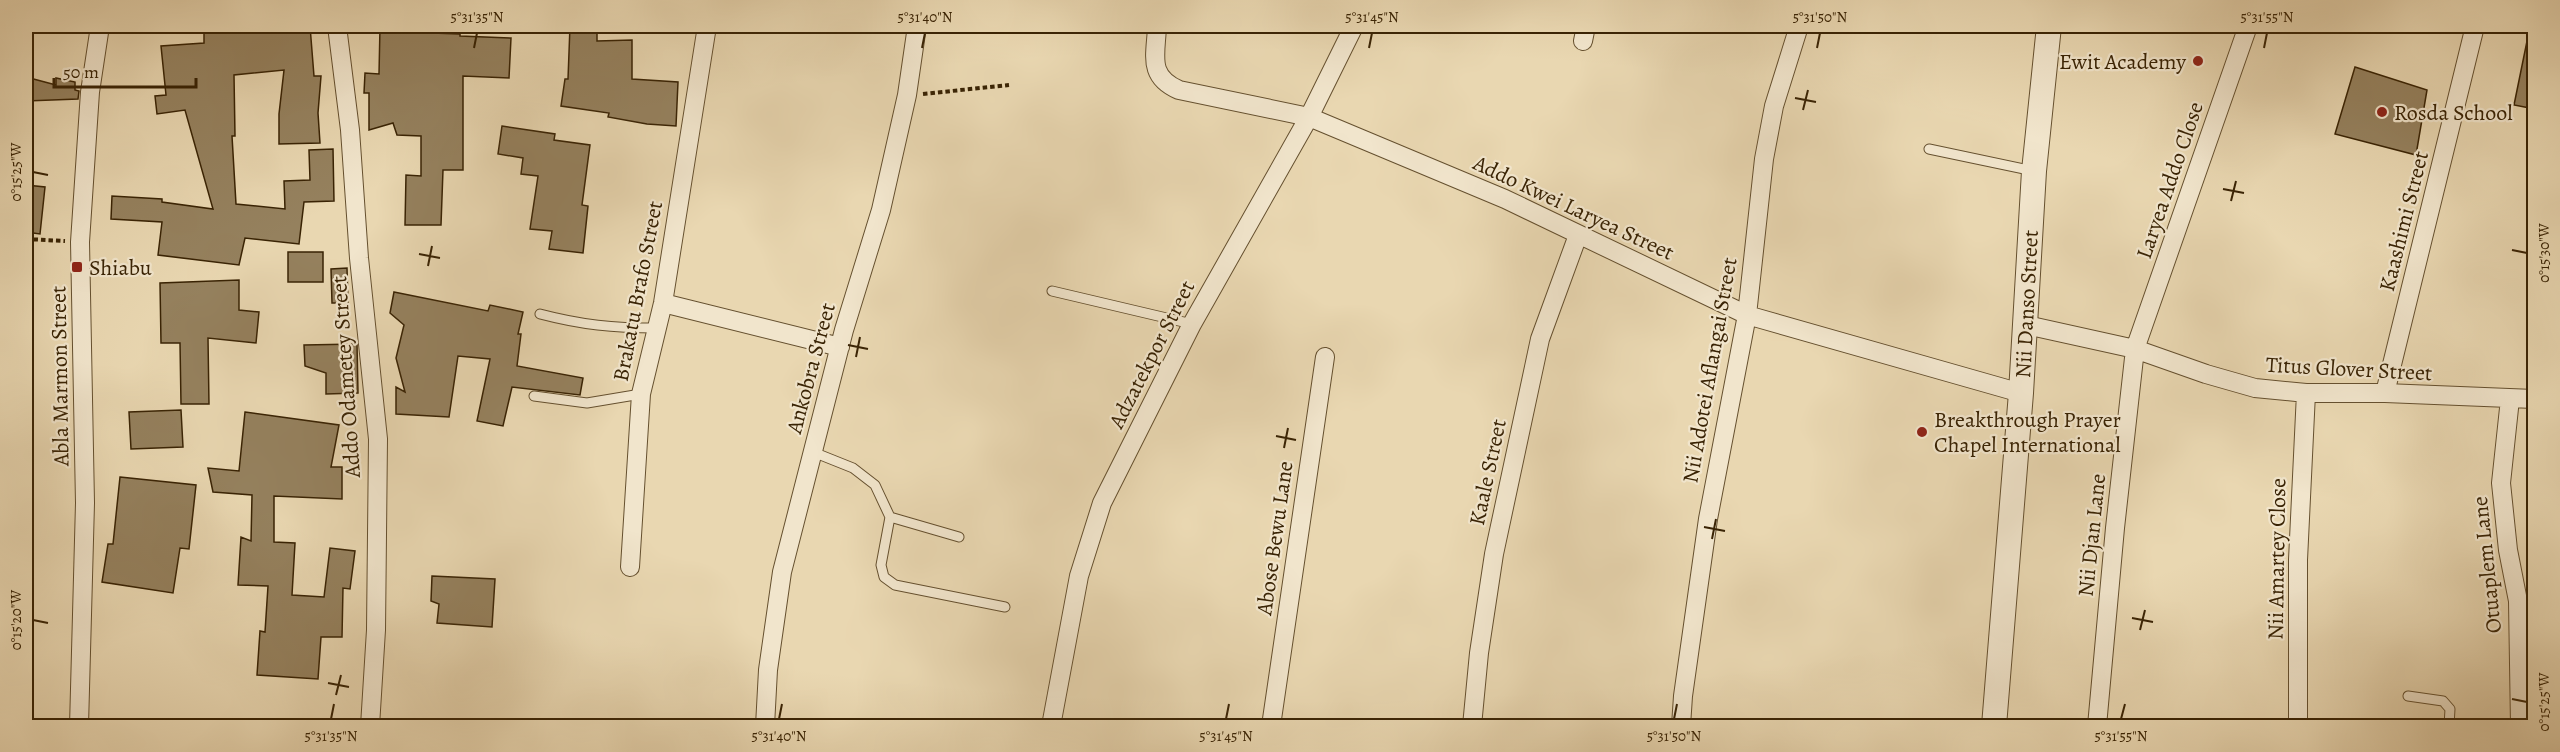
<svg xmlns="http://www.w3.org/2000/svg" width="2560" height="752" font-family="Alegreya,serif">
	<rect width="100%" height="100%" fill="#e9d7b1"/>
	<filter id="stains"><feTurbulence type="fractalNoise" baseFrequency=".00333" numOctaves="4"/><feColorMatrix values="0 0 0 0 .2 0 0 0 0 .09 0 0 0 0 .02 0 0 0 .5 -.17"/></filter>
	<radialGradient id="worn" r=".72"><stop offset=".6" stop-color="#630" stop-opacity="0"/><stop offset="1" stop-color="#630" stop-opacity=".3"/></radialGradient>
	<path fill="#95815e" stroke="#392304" stroke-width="1.5" d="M204 26H234V27L258 26V28L310 26 314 76H321L318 113 320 143 279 144V114L284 70 234 75 235 136H232L236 204 285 209 284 181 310 180 309 150 333 149 334 201 304 202 299 244 245 238 239 265 158 255 162 222 111 219 112 196 162 199V202L213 209 185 110 157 114 155 96 166 95 161 46 204 43Z
		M570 26H597V41L632 40V79L678 82 676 126 647 124 608 117 609 113 561 106 565 79H568Z
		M380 27 432 30V33L460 34V36L511 38 509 78 463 76V170H443L441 225H405L406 175 421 176V136L397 135 393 123 369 130V93H364L365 73 379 74Z
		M2527 41 2535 42V109L2514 105Z
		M2355 67 2427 90 2416 155 2335 134Z
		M26 77 56 85V78L75 82V90L79 91 78 99 26 101Z
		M502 126 555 134 554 140 590 145 582 205 588 206 583 253 549 249 552 231 530 229 538 176 521 174 523 158 498 154Z
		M26 185 45 187 40 234 26 232Z
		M288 252H323V282H288Z
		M347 268 348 303H332L331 269Z
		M239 280V310L259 312 256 343 208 338 209 404H181L180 343H161L160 283Z
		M394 292 488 311 490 305 523 312 518 334H521L517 366 583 378 580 395 512 387 503 426 477 421 490 359 458 356 449 417 396 414V387L405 392 396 358 404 325 390 313Z
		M357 344 358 393 326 394V373L305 366 304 345Z
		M181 410 183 447 131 449 129 412Z
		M245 412 339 425 331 467H342V499L274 496V542L295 543 292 595 324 597 330 548 355 551 350 589 343 588 342 637H321L318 679 257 675 260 631 265 632 268 586 238 585 241 537 251 541 252 495 213 492 208 468 239 471Z
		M120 477 196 485 189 549 180 548 173 593 102 582 108 544H113Z
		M432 576 495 579 492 627 437 623 439 604 431 601Z"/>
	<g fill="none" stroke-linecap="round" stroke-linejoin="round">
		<g stroke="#65502f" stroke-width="11">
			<path id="service" d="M1929 149 2034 171
				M1052 291 1192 324
				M540 314C582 325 613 328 657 328
				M534 396 587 403 641 394
				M813 452 853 468 875 485 890 517 959 537
				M890 517 881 565 884 577 895 585 1005 607
				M2408 696 2443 701 2450 709 2449 726"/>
		</g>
		<g stroke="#65502f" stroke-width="20">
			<path id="minor" d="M337 26 350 130 359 258 378 439 376 630 370 726
				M1157 26C1156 55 1147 76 1179 90L1309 117 1505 199 1747 315 2021 393
				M1583 41 1586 26
				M663 303 840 347
				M2026 325 2135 349 2206 374 2255 388 2306 393H2385L2534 399
				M2385 393 2475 26
				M2510 399 2501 483 2508 550 2518 601 2520 726
				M630 567 641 394 663 303 707 26
				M79 726 85 503 80 242 90 92 100 26
				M765 726 768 670 782 572 844 330 881 210 907 95 917 26
				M1051 726 1079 576 1102 503 1192 324 1309 117 1354 26
				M1271 726 1325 357
				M1472 726 1479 653 1494 554 1540 339 1578 235
				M1681 726 1683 696 1708 519 1747 315 1764 159 1774 106 1799 26
				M2097 726 2115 528 2135 349 2248 26
				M2298 726V560L2306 393"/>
		</g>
		<g stroke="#65502f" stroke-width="26">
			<path id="tertiary" d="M1994 726 2021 393 2034 171 2049 26"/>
		</g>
		<path stroke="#392304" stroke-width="4" stroke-dasharray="4.5 3" stroke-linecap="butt" d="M923 94 1009 85
			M26 239 65 241"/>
		<use href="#service" stroke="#f1e5cc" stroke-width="9"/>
		<use href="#minor" stroke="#f1e5cc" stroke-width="18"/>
		<use href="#tertiary" stroke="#f1e5cc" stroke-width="24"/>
	</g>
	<path fill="none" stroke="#392304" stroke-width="2" d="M474 48 477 33M922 48 925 33M1369 48 1372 33M1817 48 1820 33M2264 48 2267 33M1795 98 1816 102M1803 110 1808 90M33 172 48 175M2223 189 2244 193M2231 201 2236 181M2512 250 2527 253M419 254 440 258M428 266 432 246M848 345 868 349M856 357 860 337M1276 436 1296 440M1284 448 1288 428M1704 527 1725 531M1712 539 1716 519M2132 618 2153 622M33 620 48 623M2140 630 2145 610M328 683 349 687M336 695 341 675M2512 699 2527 702M331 719 334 704M779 719 782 704M1226 719 1229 704M1674 719 1677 704M2121 719 2125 704"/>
	<g fill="#8f2418" stroke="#f1e5cc" stroke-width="2">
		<circle cx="2198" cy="61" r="6"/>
		<circle cx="2382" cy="112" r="6"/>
		<rect x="71" y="261" width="12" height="12" rx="3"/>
		<circle cx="1922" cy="432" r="6"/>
	</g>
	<g text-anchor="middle" stroke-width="4.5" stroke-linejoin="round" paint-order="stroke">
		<g font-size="22" fill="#392304" stroke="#f1e5cc" text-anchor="start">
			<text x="2186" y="69" text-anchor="end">Ewit Academy</text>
			<text x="2394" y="120">Rosda School</text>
			<text x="89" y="275">Shiabu</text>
			<text x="1934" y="427">Breakthrough Prayer<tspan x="1934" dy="25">Chapel International</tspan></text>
		</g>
		<g font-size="22" fill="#392304" stroke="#f1e5cc">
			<text transform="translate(2169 180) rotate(-71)" y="8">Laryea Addo Close</text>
			<text transform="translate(1574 207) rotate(25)" y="8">Addo Kwei Laryea Street</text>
			<text transform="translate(2403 221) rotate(-76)" y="8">Kaashimi Street</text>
			<text transform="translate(637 291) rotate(-79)" y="8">Brakatu Brafo Street</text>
			<text transform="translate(2026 304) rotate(-87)" y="8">Nii Danso Street</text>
			<text transform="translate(1151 354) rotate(-63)" y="8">Adzatekpor Street</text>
			<text transform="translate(810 368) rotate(-75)" y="8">Ankobra Street</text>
			<text transform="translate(2349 368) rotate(3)" y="8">Titus Glover Street</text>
			<text transform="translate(1709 370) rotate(-80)" y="8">Nii Adotei Aflangai Street</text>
			<text transform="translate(59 376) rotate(-91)" y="8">Abla Marmon Street</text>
			<text transform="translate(345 377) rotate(-94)" y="8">Addo Odametey Street</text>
			<text transform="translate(1487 472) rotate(-78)" y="8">Kaale Street</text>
			<text transform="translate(2091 535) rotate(-84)" y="8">Nii Djan Lane</text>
			<text transform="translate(1274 538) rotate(-82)" y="8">Abose Bewu Lane</text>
			<text transform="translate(2276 559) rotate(-89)" y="8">Nii Amartey Close</text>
			<text transform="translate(2486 565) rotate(-96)" y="8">Otuaplem Lane</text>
		</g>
	</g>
	<rect width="2560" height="752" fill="none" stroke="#e9d7b1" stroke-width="66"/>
	<path d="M54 78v9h142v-9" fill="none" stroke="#392304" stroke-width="3"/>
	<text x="63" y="78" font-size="18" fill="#392304" stroke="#f1e5cc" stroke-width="4.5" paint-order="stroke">50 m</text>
	<rect x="33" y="33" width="2494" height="686" fill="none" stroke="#392304" stroke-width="2"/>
	<g font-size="15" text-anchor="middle" fill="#392304">
		<text x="477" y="22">5°31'35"N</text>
		<text x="925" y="22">5°31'40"N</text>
		<text x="1372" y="22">5°31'45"N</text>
		<text x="1820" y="22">5°31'50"N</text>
		<text x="2267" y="22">5°31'55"N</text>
		<text transform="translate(16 172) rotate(-90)" y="5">0°15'25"W</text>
		<text transform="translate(2544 253) rotate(-90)" y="5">0°15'30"W</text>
		<text transform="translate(16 620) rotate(-90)" y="5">0°15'20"W</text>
		<text transform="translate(2544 702) rotate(-90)" y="5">0°15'25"W</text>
		<text x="331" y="741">5°31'35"N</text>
		<text x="779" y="741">5°31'40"N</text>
		<text x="1226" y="741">5°31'45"N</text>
		<text x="1674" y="741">5°31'50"N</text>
		<text x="2121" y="741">5°31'55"N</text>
	</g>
	<rect width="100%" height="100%" filter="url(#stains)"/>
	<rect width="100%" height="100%" fill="url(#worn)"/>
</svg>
